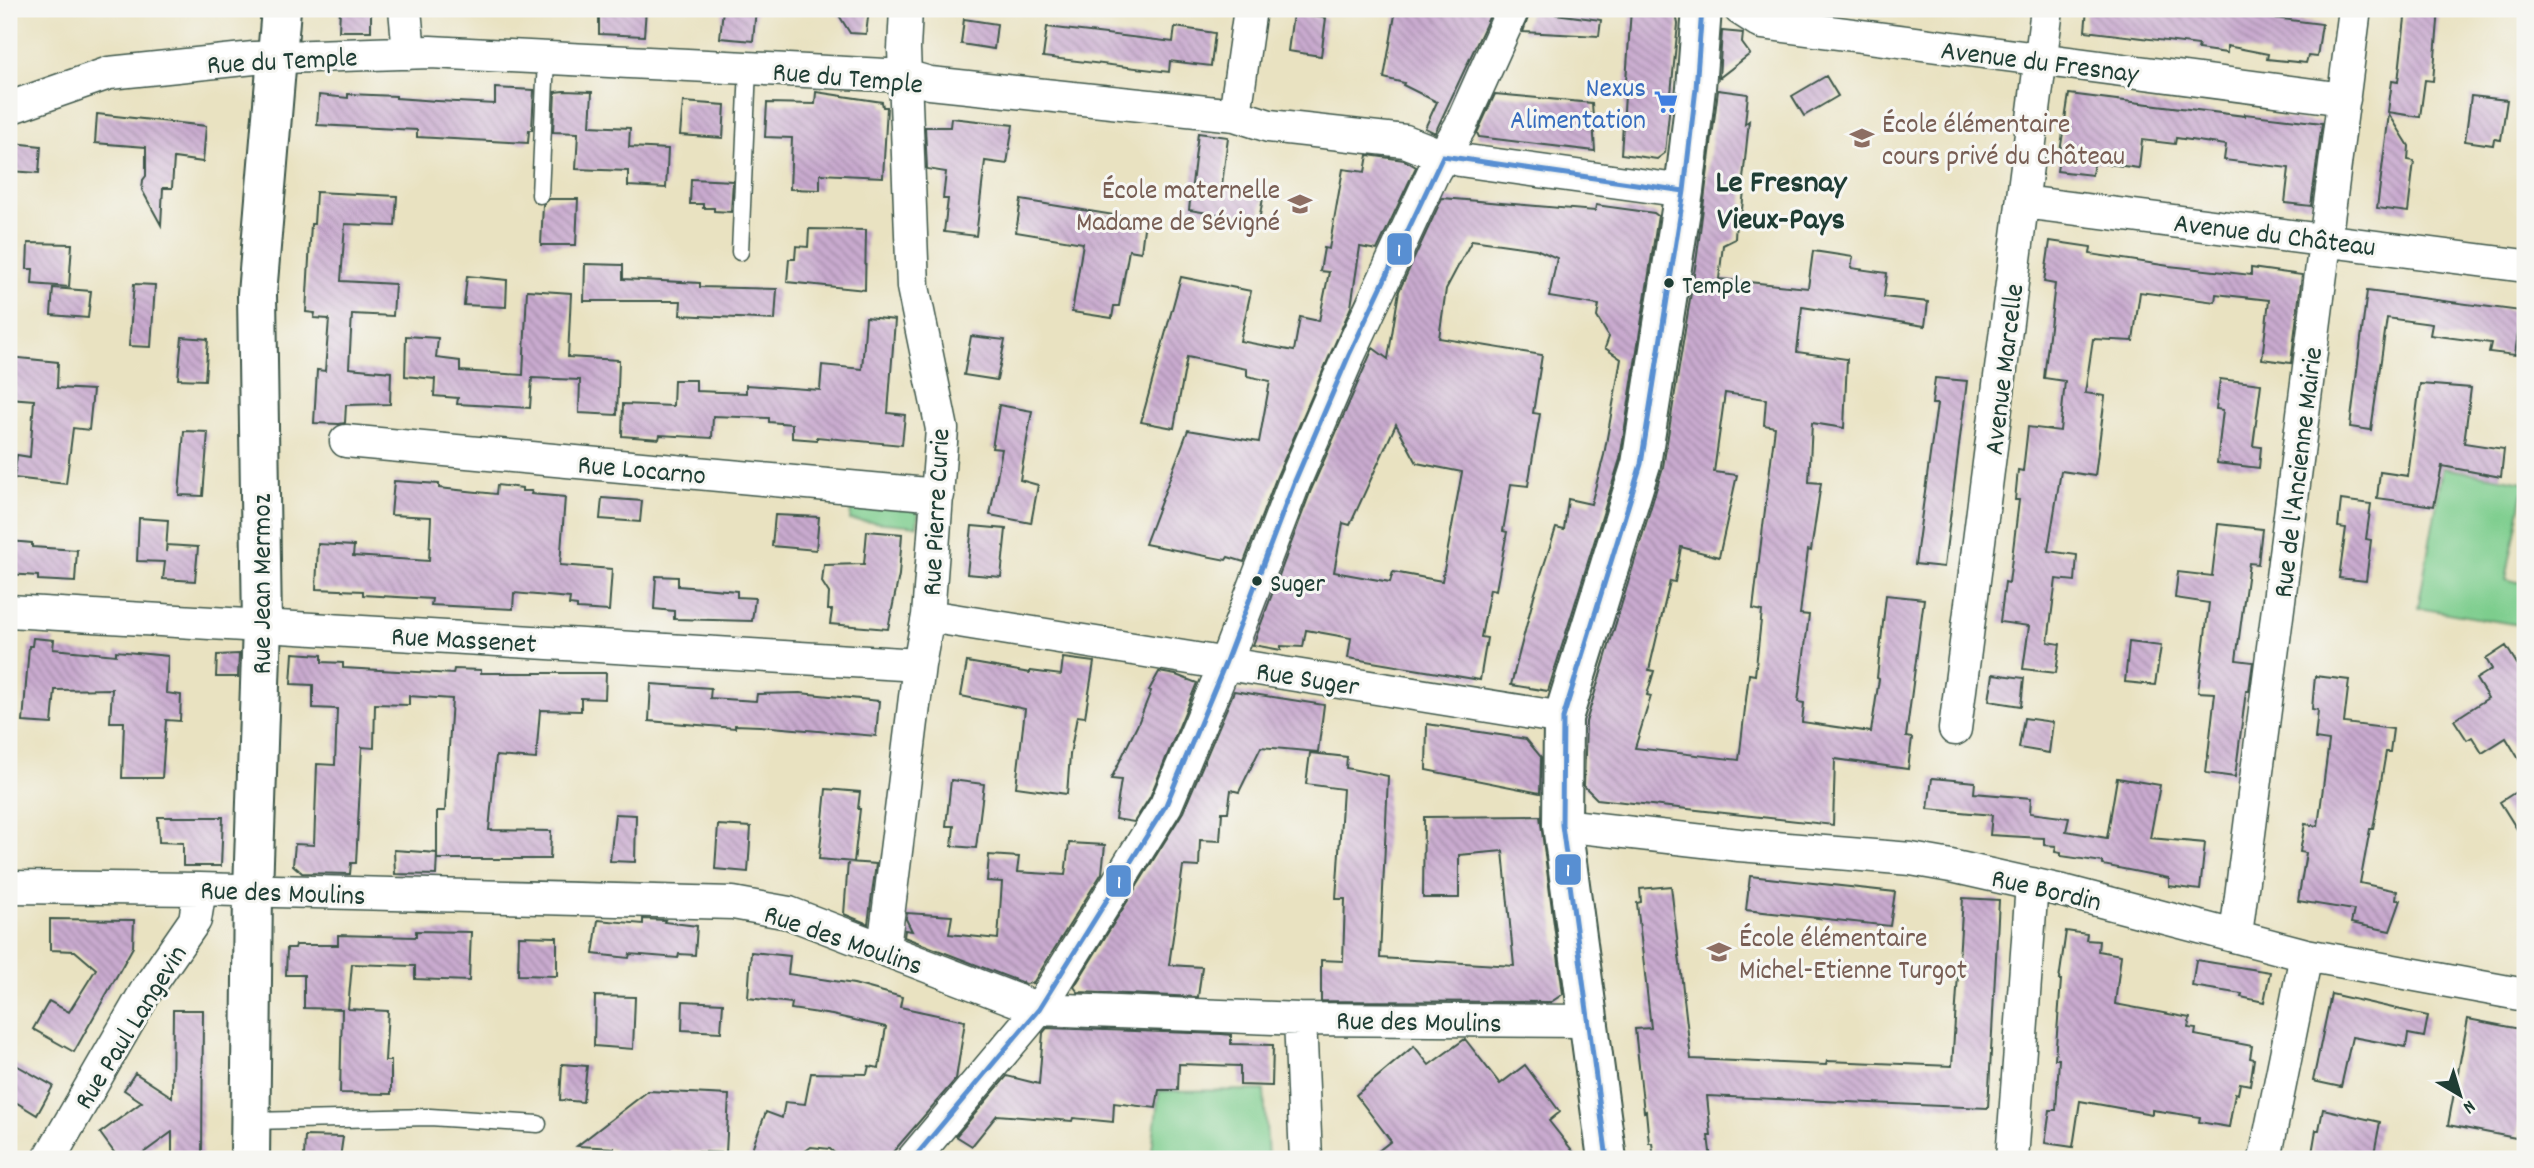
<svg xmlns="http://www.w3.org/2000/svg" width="2534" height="1168" font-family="Dekko,sans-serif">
	<defs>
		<pattern id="building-back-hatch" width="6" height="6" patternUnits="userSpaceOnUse" patternTransform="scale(1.75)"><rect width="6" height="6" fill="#c9aacf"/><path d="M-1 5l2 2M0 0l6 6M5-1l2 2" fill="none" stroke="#a38ca9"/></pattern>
	</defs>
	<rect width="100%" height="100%" fill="#f6f6f2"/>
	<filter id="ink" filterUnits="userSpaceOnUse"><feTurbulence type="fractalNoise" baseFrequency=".0143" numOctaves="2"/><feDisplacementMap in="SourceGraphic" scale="14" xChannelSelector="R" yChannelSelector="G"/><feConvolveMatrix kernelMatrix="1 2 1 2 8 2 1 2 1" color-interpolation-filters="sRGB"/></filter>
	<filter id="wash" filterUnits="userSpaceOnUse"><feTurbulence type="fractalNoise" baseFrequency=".00686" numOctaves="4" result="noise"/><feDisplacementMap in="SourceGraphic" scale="28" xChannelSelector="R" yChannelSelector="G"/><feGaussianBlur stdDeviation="1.57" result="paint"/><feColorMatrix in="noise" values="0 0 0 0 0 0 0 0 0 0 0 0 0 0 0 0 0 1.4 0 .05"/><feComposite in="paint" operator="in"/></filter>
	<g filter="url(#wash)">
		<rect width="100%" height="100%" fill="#e9e2c1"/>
		<path fill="#7dcd8d" stroke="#4e8560" stroke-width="2" d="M2443 468 2525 482 2506 579 2525 584V626L2418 608Z
			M852 502 919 507 917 526 850 520Z
			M1264 1090 1268 1159H1151L1159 1091Z"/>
		<g id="blocks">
			<path fill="url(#building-back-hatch)" fill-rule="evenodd" d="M340 9H371V31H339Z
				M599 9H646L644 36 599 34Z
				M723 9H756L753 41 720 38Z
				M835 9H869L866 34 850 33Z
				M1396 9H1493L1435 133 1425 128 1437 102 1403 85 1404 83 1384 78Z
				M1531 9H1556V14L1601 20 1599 36 1523 32Z
				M1631 9H1675L1678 24 1665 153 1657 159 1621 154Z
				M2087 9H2234L2233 13 2322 24 2317 57 2308 56 2306 63 2267 59 2268 54 2227 46V53L2198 49 2199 45 2085 31Z
				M2406 9H2439L2433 81 2425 80 2420 117 2388 112 2392 81 2398 82Z
				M1293 14 1326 18 1321 56 1288 51Z
				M964 19 997 24 994 49 961 44Z
				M1047 27 1173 42 1175 27 1215 33 1211 66 1170 61 1169 72 1043 57Z
				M1722 31 1743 33 1742 43 1750 54 1719 78Z
				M1826 76 1838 96 1804 116 1792 96Z
				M495 88 534 90 532 130H529L528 143 417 137V130L317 125 319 95 348 98V94L396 96V98L437 101 495 104Z
				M1718 90 1748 94 1745 124 1749 121 1742 189 1744 190 1741 219H1736L1735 239 1723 245 1719 279 1808 288 1813 251 1853 257 1851 268 1887 273 1884 297 1928 302 1925 326 1802 307 1797 352 1847 359 1844 428 1812 423 1809 482 1821 483 1811 551 1808 550 1800 614 1809 615 1798 702 1804 703 1802 722 1871 732 1879 679 1877 678 1886 595 1924 599 1906 737 1912 738 1908 769 1835 759 1833 825 1597 799 1584 786 1586 722 1663 467 1697 255ZM1725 393 1766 399 1764 425 1775 427 1753 609 1762 611 1755 675 1749 674 1739 760 1635 748 1651 696 1647 695 1654 671 1649 670 1670 581 1675 582 1681 547 1719 557 1737 475 1714 472Z
				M564 91 592 92 590 126 630 128 629 147 668 149 666 188 628 186V171L576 169 578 133 553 132 555 92Z
				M816 92 882 102 883 107H887L883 177 820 174V190L790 189 792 138 765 137 767 103 815 104Z
				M1495 94 1592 103 1595 151 1479 137 1477 133Z
				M2069 94 2245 116V114L2322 123 2311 206 2285 203 2289 168 2224 160 2226 145 2176 138 2175 144 2142 140 2139 168 2094 162 2092 175 2057 171Z
				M2471 96 2507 100 2501 140 2494 139 2493 145 2465 141Z
				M683 102 725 105 723 138 680 135Z
				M97 114 206 126 203 162 174 158 172 188H163L161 225 142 190 143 180 146 176V147L95 143Z
				M2389 114 2409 146 2408 160 2414 161 2408 212 2377 208Z
				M951 118 1013 125 1007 164 985 161 976 236 944 232 948 199H943L946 172 927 169 925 127H950Z
				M1198 133 1228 137 1222 185 1264 192 1259 221 1189 210Z
				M13 143 41 146 39 173 10 171Z
				M1368 155 1404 160 1416 167 1377 250 1360 247 1351 307 1277 476 1244 562 1228 557 1226 560 1145 544 1188 430 1259 442 1270 381 1247 376V369L1187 357 1174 428 1141 422 1181 277 1251 291 1240 341 1294 351 1300 317 1319 321 1329 272 1320 271 1324 248 1329 249 1343 169 1365 172Z
				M691 179 733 181 731 212 714 211V208H703V204H690Z
				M316 192 397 196 395 226 345 224 341 281 395 284 393 316 352 314 349 368 391 372 390 404 346 405 345 423 339 424 314 423 317 370 325 371 329 319 314 318 315 313 306 312 311 224H314Z
				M1442 198 1595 211 1596 205 1654 213 1658 216 1620 459 1548 691 1511 685 1534 596 1556 528 1564 530 1568 499 1591 504 1604 455 1621 359 1605 348 1609 337 1597 317 1599 305 1549 297 1557 258 1536 249 1472 240 1446 289 1439 338 1542 355 1533 413 1540 414 1528 486 1511 484 1503 531 1507 532 1496 590 1490 589 1481 637 1487 638 1480 680 1348 658 1351 638 1306 630 1303 647 1281 646V650L1253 645 1311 490 1373 348 1388 359 1399 291ZM1396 424 1417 463 1462 472 1442 581 1393 572 1390 582 1334 572 1343 523 1350 525Z
				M549 199H578L576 245H541L543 205Z
				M1021 200 1145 220 1141 252 1129 250 1119 306H1114L1112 318 1072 312 1083 243 1016 232Z
				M809 229 866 230 865 290 787 282 789 259H795L796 246 808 247Z
				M2050 241 2091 247 2090 254 2169 266 2251 275V268L2302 275 2291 363 2262 359 2269 300 2216 294 2215 302 2140 292 2133 341 2093 339 2085 393 2105 396 2095 476 2061 471 2048 551 2077 555 2075 581 2056 579 2048 642 2060 644 2056 673 2023 669 2029 626 2000 622 2005 582 2009 583 2019 500H2015L2018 470 2023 471 2028 427 2060 431 2065 381 2044 378 2055 284 2044 282Z
				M28 243 72 244 69 287 32 284 33 269H27Z
				M585 264 623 265V279L700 283V287L777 289 775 320 680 315 681 301H584Z
				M467 276 507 280 506 307 464 305Z
				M134 284 155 285 151 347 129 346Z
				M53 288 91 291 88 318 51 315Z
				M527 290 571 293 568 357 619 360 617 415 579 413 580 380 532 378 530 408 457 404 458 398 434 396 435 379 405 376 406 336 438 338 436 358 460 361V371L523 375Z
				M2367 291 2521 311 2515 355 2489 352 2491 343 2430 335 2432 324 2387 318 2371 430 2350 427Z
				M866 317 895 320 888 413 905 415 902 445 817 437V440L792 438V424L769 422V418L713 416 712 438 660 435 659 439 622 436 623 404 673 406 674 380H696V391L746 393V385L820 390 822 365 862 369Z
				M971 336 1005 340 997 380 964 375Z
				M182 337 208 339 205 380 178 379Z
				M9 357 58 362 57 388 93 390 89 430 73 428 66 484 14 478 17 455 30 457 34 400 9 398Z
				M1935 378 1967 381 1944 567 1915 564 1937 404H1932Z
				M2220 379 2261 384 2253 446 2261 447 2259 468 2217 463 2223 410 2216 409Z
				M2420 384 2471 388 2464 443 2504 449 2501 477 2442 466 2434 506 2377 498 2380 472 2408 476Z
				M999 405 1032 411 1020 480 1038 485 1031 523 990 515 1002 449 992 448Z
				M184 431 208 432 203 496 179 495Z
				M394 481 439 484V488L496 494 497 485 522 488V491H532L531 494 565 497 560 565 612 569 609 611 577 609V606L569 605 570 598 514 593 513 609 431 605 432 599 363 595V591L316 589 318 544 354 546 353 556 429 561 431 517 391 515Z
				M602 498 642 501 640 522 600 519Z
				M2341 500 2371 504 2366 539 2371 540 2366 581 2339 578 2346 528 2338 527Z
				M775 515 819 517 816 550 772 546Z
				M139 518 168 520 166 552 167 545 198 547 195 581 163 579 165 562 137 561Z
				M2218 524 2262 529 2258 564 2249 563 2236 660 2253 662 2249 691H2246L2235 777 2206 773 2215 693 2198 692 2209 603 2175 598 2178 572 2212 576Z
				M972 526 1006 529 1001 577 967 574Z
				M867 531 902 534 899 575 888 629 830 624 832 610H828L829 593 822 582 824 565 864 564Z
				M9 541 32 543V547L77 550 75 582 38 580V576L9 574Z
				M656 576 678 577V586L737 591V597L755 598 752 621 674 619V611L654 609Z
				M33 638 54 640 53 649 116 655V651L168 656 166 693 181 695 180 721 166 720 162 778H122L124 722H110L112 689 55 690 52 724 23 722 29 646H32Z
				M2129 642 2161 646 2155 685 2125 682Z
				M2506 646 2525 677V769L2506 738 2482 753 2472 737 2467 740 2454 720 2488 698 2476 679 2492 669 2486 659Z
				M293 653 322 655V662L343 663V668L453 674 454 669 481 670V673H606L605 699 581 698V711L540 710 536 759 496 756 489 830 551 831 550 859H437V811H445L452 699 409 696V705L375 704 374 748 362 747 356 863H351L350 874 302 873 293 865 295 844 314 845 317 764 335 765 337 709 313 708V685L291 684Z
				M239 654 238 677H216L217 655Z
				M1063 658 1094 662 1085 717 1077 716 1070 755 1067 794 1016 787 1025 709 961 696 967 662 1030 673V671L1061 675Z
				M1159 672 1176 675 1197 683 1150 797 1134 822 1115 819 1121 780 1111 779 1137 726 1151 691 1149 690Z
				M1993 674 2024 678 2021 706 1989 701Z
				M2315 676 2349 680 2344 723 2393 729 2390 752H2386L2373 829H2370L2360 883 2397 891 2396 899 2401 900 2390 931 2351 923 2354 910 2298 901 2306 853 2300 852 2305 824 2318 826 2329 741 2315 739 2318 710 2312 709Z
				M651 684 711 688 710 698 756 701 757 694 800 693 879 701 876 736 760 726 735 725V728L649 721Z
				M1234 691 1324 705 1318 752 1261 747 1239 792 1231 790 1228 812H1222L1220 841 1200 840 1199 867 1183 866 1169 965 1202 967 1198 997 1078 992 1074 987 1183 812Z
				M2024 718 2053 722 2049 753 2019 748Z
				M1427 724 1526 739 1541 757 1540 793 1426 770Z
				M1310 753 1347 757 1346 768 1388 776 1380 958 1514 966 1503 851 1459 855V898H1423L1424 817 1540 816 1563 994 1551 1002 1321 1001V960L1343 961 1345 899H1336L1343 789 1306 784Z
				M1932 778 1975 782 1974 793 2031 798 2030 813 2069 818 2066 831 2107 838 2117 778 2160 785 2150 838 2205 843 2200 890 2169 886V878L2103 865V862L2061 856V853L2055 852 2056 846 2044 845V838L1990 835 1992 815 1928 809Z
				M951 780 984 784 976 848 952 846 954 826H946Z
				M2525 786V842L2500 802Z
				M826 789 860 792 858 809H860L854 862 819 859Z
				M615 814 636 815 635 862 610 861Z
				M158 817H223L221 866H183V843L159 842Z
				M718 825 751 827 748 872 715 869Z
				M1069 843 1105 845 1102 873 1033 983 1026 984 904 937 905 930 912 931 906 919 907 913 952 916 949 934 998 939 1002 882 987 881 989 855 1019 857 1017 872 1065 875Z
				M394 850 437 853 436 875 395 874Z
				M848 862 876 864 868 924 844 914Z
				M1750 876 1895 892 1890 926 1746 910Z
				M1671 886 1691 1059 1826 1065 1827 1061 1952 1066 1963 898 1999 900 1988 1108 1707 1096 1711 1136H1708L1711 1159H1654L1652 1143H1649L1646 1111 1644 1112 1635 1029 1651 1028 1637 903 1641 902 1640 889Z
				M50 919 134 920 133 947 74 1052 33 1029 49 1001 69 1012 96 969 75 951 50 950Z
				M643 919 665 920 664 922 697 926 695 955 679 954 678 958 630 954 629 958 593 954 598 920 643 924Z
				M416 931 471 932 469 981 415 979V966L352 964 348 1009 388 1011 385 1061H391V1094L340 1093 342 1009 304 1008V975H286L287 948H295L296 945H338V935L416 937Z
				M2066 931 2087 934 2086 940 2099 941 2098 951 2121 955 2115 1004 2190 1018 2188 1028 2196 1029 2195 1035 2252 1046 2250 1058 2254 1059 2250 1085 2240 1083 2238 1094 2235 1093 2229 1127 2199 1122 2200 1117 2152 1110V1114L2080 1101 2073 1147 2045 1143 2050 1110H2056L2059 1059H2055L2061 980H2059Z
				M519 936 557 937V976L518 975Z
				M751 952 790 956 788 974 854 984 902 997 900 1007 965 1021 956 1079 887 1159H841L830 1149 811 1147 800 1155 798 1159H748L766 1112 782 1118 785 1102 805 1104 811 1073 867 1074 869 1066 879 1068 886 1027 832 1015 791 1009 792 1003 748 998Z
				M2196 960 2270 972 2264 1002 2241 997 2242 994 2192 986Z
				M2331 994 2428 1016 2424 1037 2408 1034 2406 1047 2352 1037 2341 1087 2313 1081Z
				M595 996 635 997 633 1049 594 1046Z
				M683 1001 723 1003 721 1032 682 1030Z
				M173 1010H203L202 1159H172V1132L135 1159H119L100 1133 142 1102 124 1090 135 1073 172 1097Z
				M2468 1019 2525 1030V1109H2522L2516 1138 2448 1125Z
				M1047 1028 1222 1034 1231 1035V1044L1273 1045 1272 1086 1240 1085V1066L1179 1064 1178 1090H1159L1156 1108 1114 1103 1113 1122 1073 1118 1072 1121 997 1115 972 1146 956 1136 1007 1076 1039 1084 1043 1033Z
				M1465 1039 1500 1084 1525 1065 1560 1112 1549 1121 1579 1159H1368L1391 1141 1356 1095 1414 1046 1429 1065Z
				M9 1061 53 1086 37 1115 9 1098Z
				M562 1064 587 1066 583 1102 560 1100Z
				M648 1091 729 1095 726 1153 671 1151 670 1159H614V1148L577 1146Z
				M2323 1109 2380 1122 2373 1159H2311L2316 1130H2319Z
				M305 1136 343 1137 340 1158H304Z"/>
		</g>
	</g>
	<g filter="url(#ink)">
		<use href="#blocks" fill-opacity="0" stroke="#3d5649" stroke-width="2"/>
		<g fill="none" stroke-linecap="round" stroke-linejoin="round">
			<g stroke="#3d5649" stroke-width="19">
				<path id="lane" d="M540 195 546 58
					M740 252 748 68
					M251 1121 430 1117 538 1124"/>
			</g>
			<g stroke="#3d5649" stroke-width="35">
				<path id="street" d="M405 9 409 53
					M1740 9 1762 23 2344 99
					M9 108 109 73 254 58 430 52 905 76 930 83 1235 115 1269 126 1405 141 1443 156 1460 160 1684 191
					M1235 115 1250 9
					M2024 202 2525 266
					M346 441 938 495
					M9 611 919 665
					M928 616 1563 718
					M1955 729 2047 9
					M1562 825 1739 845 1911 859 1951 866 2067 892 2306 955 2525 995
					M9 887 200 889 733 903 789 913 1039 1009 1300 1019 1588 1021
					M2236 935 2355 9
					M884 948 919 665 928 616 942 429 913 287 904 49 906 9
					M1300 1019 1306 1159
					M49 1159 146 991 195 920 200 889
					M913 1159 1039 1009 1166 805 1225 664 1294 483 1349 355 1434 171 1460 127 1513 9
					M2012 1159 2032 884
					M2265 1159 2306 955"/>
			</g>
			<g stroke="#3d5649" stroke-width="42">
				<path id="secondary" d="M250 1159 253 890 262 626 257 294 281 9
					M1607 1159 1562 825 1563 718 1641 464 1684 191 1696 88 1702 9"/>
			</g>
			<use href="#lane" stroke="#fff" stroke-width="16"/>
			<use href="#street" stroke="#fff" stroke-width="32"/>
			<use href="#secondary" stroke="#fff" stroke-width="38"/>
			<g stroke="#f6f6f2" stroke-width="10">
				<path id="bus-1" d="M913 1159 1039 1009 1166 805 1225 664 1294 483 1349 355 1443 156 1684 191
					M1607 1159 1562 825 1563 718 1641 464 1684 191 1696 88 1702 9"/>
			</g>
			<use href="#bus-1" stroke="#588fd2" stroke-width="5"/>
		</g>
	</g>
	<defs>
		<g id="supermarket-bare" transform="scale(1.89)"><path d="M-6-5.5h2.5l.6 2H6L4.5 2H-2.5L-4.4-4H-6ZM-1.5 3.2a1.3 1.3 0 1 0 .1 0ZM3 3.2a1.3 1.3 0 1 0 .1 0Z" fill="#3f7fe0" stroke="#f6f6f2" stroke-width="2.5" paint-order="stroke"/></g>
		<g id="school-bare" transform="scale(1.89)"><path d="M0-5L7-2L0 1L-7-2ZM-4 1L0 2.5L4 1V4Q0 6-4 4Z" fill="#8d6e63" stroke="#f6f6f2" stroke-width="2.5" paint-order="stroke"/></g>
	</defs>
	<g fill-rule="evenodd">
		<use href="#supermarket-bare" x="1666" y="102"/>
		<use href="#school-bare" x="1862" y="138"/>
		<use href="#school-bare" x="1300" y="204"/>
		<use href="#school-bare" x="1719" y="952"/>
	</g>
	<g fill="#1f3d34" stroke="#f6f6f2" stroke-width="2.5">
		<circle cx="1669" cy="283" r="6"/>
		<circle cx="1257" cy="581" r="6"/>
	</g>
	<g text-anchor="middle" stroke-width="6" stroke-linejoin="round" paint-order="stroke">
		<g font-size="26" fill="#1f3d34" stroke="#f6f6f2" text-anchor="start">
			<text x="1682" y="293">Temple</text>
			<text x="1270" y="591">Suger</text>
		</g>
		<g font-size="28" fill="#1f3d34" stroke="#f6f6f2">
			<text transform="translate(282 59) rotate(-3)" y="10">Rue du Temple</text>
			<text transform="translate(2040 60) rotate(7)" y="10">Avenue du Fresnay</text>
			<text transform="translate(848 76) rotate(5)" y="10">Rue du Temple</text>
			<text transform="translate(2275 233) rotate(7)" y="10">Avenue du Château</text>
			<text transform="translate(2002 369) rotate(-83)" y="10">Avenue Marcelle</text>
			<text transform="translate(642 468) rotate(5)" y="10">Rue Locarno</text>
			<text transform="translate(2296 472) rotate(-83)" y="10">Rue de l'Ancienne Mairie</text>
			<text transform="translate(934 512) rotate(-87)" y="10">Rue Pierre Curie</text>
			<text transform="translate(260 584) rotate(-90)" y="10">Rue Jean Mermoz</text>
			<text transform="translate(464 638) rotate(3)" y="10">Rue Massenet</text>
			<text transform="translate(1308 677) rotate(9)" y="10">Rue Suger</text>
			<text transform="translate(2047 888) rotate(13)" y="10">Rue Bordin</text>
			<text transform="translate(283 891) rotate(2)" y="10">Rue des Moulins</text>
			<text transform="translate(844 938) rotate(19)" y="10">Rue des Moulins</text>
			<text transform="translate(1419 1020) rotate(1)" y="10">Rue des Moulins</text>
			<text transform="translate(129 1026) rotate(-58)" y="10">Rue Paul Langevin</text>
		</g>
		<g font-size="28" fill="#366cbe" stroke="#f6f6f2" text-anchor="end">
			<text x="1646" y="96">Nexus<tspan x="1646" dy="32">Alimentation</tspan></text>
		</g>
		<g font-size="28" fill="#785e54" stroke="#f6f6f2" text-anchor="start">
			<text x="1882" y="132">École élémentaire<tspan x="1882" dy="32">cours privé du Château</tspan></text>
			<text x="1280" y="198" text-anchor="end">École maternelle<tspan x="1280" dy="32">Madame de Sévigné</tspan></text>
			<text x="1739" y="946">École élémentaire<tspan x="1739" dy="32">Michel-Etienne Turgot</tspan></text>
		</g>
		<g font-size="32" font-weight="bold" fill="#1f3d34" stroke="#f6f6f2">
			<text x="1781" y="191">Le Fresnay<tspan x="1781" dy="37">Vieux-Pays</tspan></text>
		</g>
	</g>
	<g stroke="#f6f6f2" stroke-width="2.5">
		<rect x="1386" y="232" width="27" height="34" rx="7" fill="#588fd2"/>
		<rect x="1554" y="853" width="28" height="33" rx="7" fill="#588fd2"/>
		<rect x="1105" y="864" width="27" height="34" rx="7" fill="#588fd2"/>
	</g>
	<g font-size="19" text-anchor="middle" font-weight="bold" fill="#fff">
		<text x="1399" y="256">1</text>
		<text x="1568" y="876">1</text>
		<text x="1119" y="888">1</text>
	</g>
	<rect width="2534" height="1168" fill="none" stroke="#f6f6f2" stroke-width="35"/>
	<g transform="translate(2460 1095) rotate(142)" stroke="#f6f6f2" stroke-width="5" paint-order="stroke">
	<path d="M0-5L12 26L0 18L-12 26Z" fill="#1f3d34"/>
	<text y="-10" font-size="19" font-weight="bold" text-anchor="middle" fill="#1f3d34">N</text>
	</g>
</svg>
